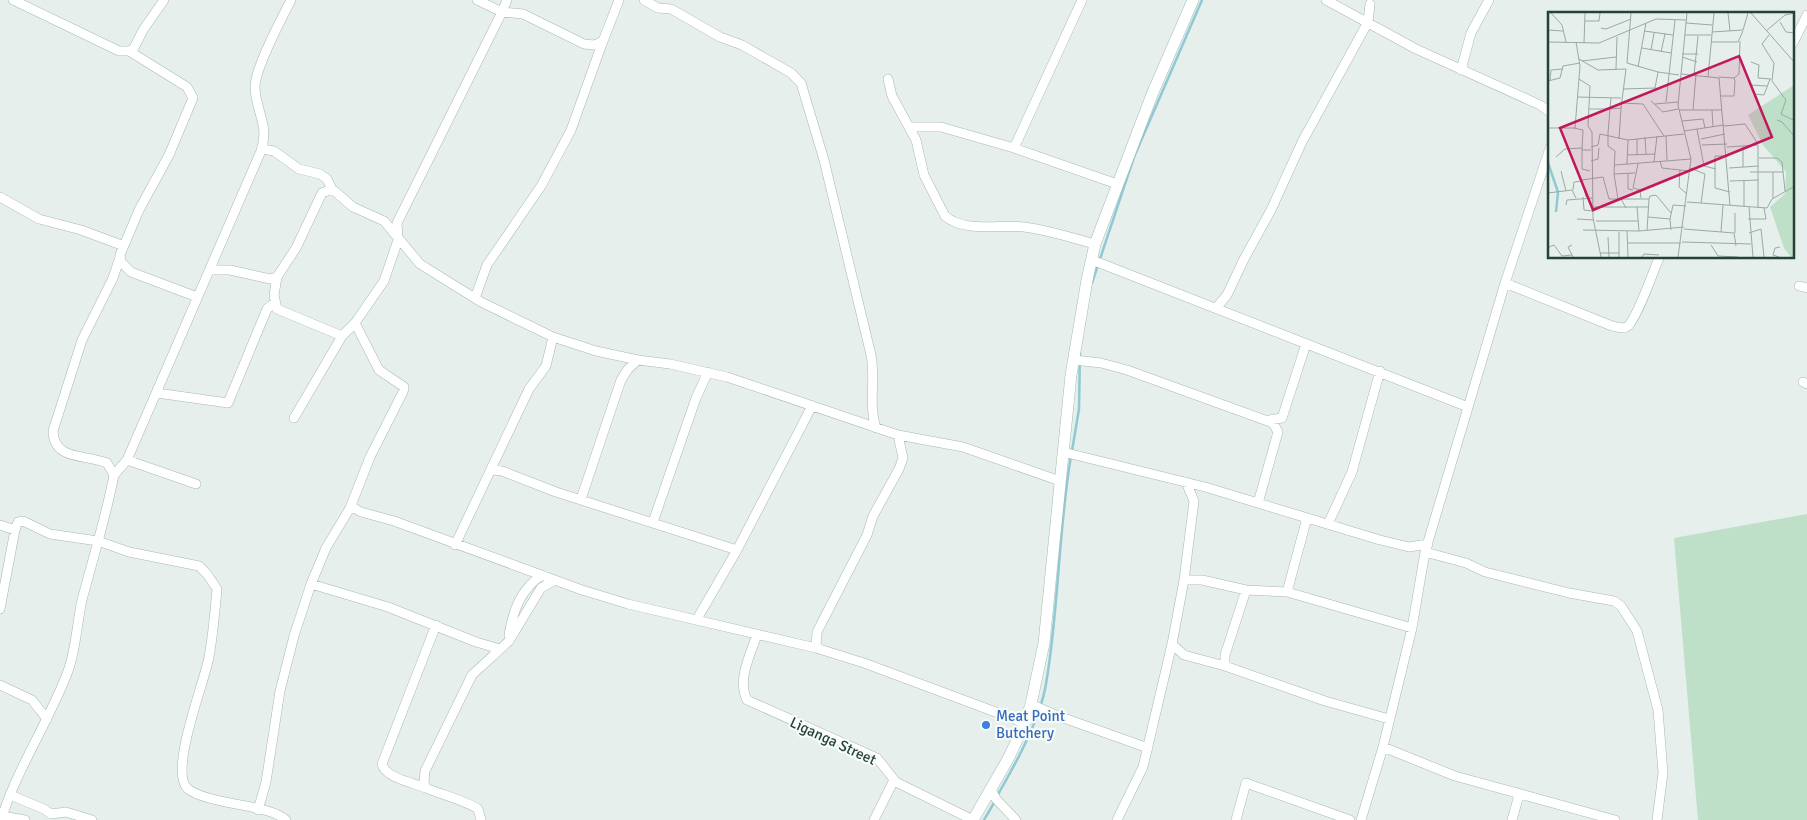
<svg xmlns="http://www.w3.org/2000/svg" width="1807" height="820" font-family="Signika,sans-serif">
	<rect width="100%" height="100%" fill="#e6efeb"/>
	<path fill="#bfe0c8" d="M1807 514V820H1698L1674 538Z"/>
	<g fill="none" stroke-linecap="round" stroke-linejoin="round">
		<path stroke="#8ec9d4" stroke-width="2.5" d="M1092 283 1134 157 1202 0
			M1072 451 1079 409 1080 352
			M997 796C1015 765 1040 720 1046 684 1059 609 1058 532 1071 456
			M984 820 995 801"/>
		<g stroke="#a8b8b2" stroke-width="10">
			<path id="minor" d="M13 0 119 51H129L134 48 143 30 164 0
				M477 0 502 12 507 0
				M644 0 658 8 671 9 720 37 742 45 791 73 801 83 824 160 871 355C876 379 868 404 876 428
				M1326 0 1416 49 1540 105 1550 112
				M1793 43 1807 15
				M129 51 187 87 193 98 169 155 139 210 120 255 121 262 131 272 197 297
				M1461 70 1471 33 1489 0
				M888 79 892 96 916 140 924 175 945 216C965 233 1000 224 1024 227 1048 230 1072 238 1095 244
				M910 127H941L1014 148 1117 184
				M1014 148 1082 0
				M262 149 274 151 299 169 320 174 327 179 332 189
				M0 197 39 219 81 230 124 246
				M1092 260 1468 407
				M210 270H230L270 279 277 277 296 248 322 193 332 189 353 207 384 221 420 264 481 302 553 337 596 351 638 360 670 364 727 377 898 435 963 447 1060 481
				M277 277 274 295 277 309 342 336
				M1505 283 1612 326C1618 327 1623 330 1628 326 1638 316 1653 272 1659 258
				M1799 286 1807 288
				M475 298 487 265 541 186 571 130 603 41
				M1216 308 1227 295 1244 259 1271 210 1302 142 1368 22 1370 4
				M1074 360 1101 363 1127 370 1273 423 1278 432 1258 503
				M1803 382 1807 384
				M157 393 228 403 267 309 274 303
				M294 418 342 336 355 323
				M1269 420 1282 418 1306 344
				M1063 452 1205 487 1380 540 1409 547 1428 544
				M127 460 196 484
				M493 470 502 471 556 492 737 550
				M114 475 107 463C85 454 54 461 53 431L82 340 113 278 120 257
				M581 499 621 380 628 369 638 360
				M351 506 361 512 394 521 582 590 628 604 816 648 864 663 1025 723
				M653 522 696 398 708 372
				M1328 524 1352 472 1380 371
				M0 525 15 530
				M455 545 529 389 546 366 553 337
				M1425 552 1466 563 1485 572 1569 593 1614 601 1621 606 1637 631 1658 710 1663 773 1657 820
				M1184 580H1202L1246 590 1287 592 1412 628
				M311 584 388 607 476 642 500 649
				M1287 592 1307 518
				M0 609 15 530 18 522 23 521 50 534 98 541 129 552 199 566 207 574 217 589C215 611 213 635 209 657 205 681 168 772 188 789 209 805 269 804 286 820
				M697 619 737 550 812 406
				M509 635C513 610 521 589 542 575
				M757 635C750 655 737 680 747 700L877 758 896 782 973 820
				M1172 644 1184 655 1225 666 1325 701 1389 719
				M816 648 817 632 867 535 873 516 899 469 903 458 898 435
				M1225 666V655L1246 590
				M0 685 32 700 47 719
				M1031 704 1058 716 1148 748
				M1383 747 1455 776 1615 820
				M426 788C414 783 385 778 382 764L436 625
				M991 790 996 799 1016 820
				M10 795 44 809 51 814 66 812 92 820
				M258 810 266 782 280 691 294 636 311 584 326 548 350 508 370 457 403 392 404 387 379 370 355 323 384 281 398 240 397 223 402 213 502 12 523 14 584 44 594 45 603 41 619 0
				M2 816 25 820
				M1 820C17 768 49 722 68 671 76 649 77 623 82 600 93 558 106 517 114 475L127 460 261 151C270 124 255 111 255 86 256 66 281 20 291 0
				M481 820 478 809C464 800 442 795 426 788L424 783 425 771 472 675 509 641 541 588 555 580
				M874 820 893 782
				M1117 820 1143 767 1172 644 1184 580 1194 501 1186 482
				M1236 820 1246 783 1350 820
				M1361 820 1383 747 1412 628 1425 552 1505 283 1550 148
				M1512 820 1519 795"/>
		</g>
		<g stroke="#a4bbb3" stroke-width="12">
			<path id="secondary" d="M973 820 1008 759 1025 723 1031 704 1044 643 1071 375 1087 280 1095 244 1153 92 1193 0"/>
		</g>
		<use href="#minor" stroke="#fff" stroke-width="9"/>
		<use href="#secondary" stroke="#fff" stroke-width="11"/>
	</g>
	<circle fill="#3f7fe0" stroke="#f7fbf9" stroke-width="2" cx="986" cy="725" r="5"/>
	<g text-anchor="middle" stroke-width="4.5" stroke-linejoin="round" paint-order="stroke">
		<g font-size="15" fill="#366cbe" stroke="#f7fbf9" text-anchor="start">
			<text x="996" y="721">Meat Point<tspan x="996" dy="17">Butchery</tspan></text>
		</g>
		<g font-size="15" fill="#24423a" stroke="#f7fbf9">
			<text transform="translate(833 741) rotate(25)" y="5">Liganga Street</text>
		</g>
	</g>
	<g transform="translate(1548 12)">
		<rect width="246" height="246" fill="#e6efeb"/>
		<path d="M246 73V245H243L236 236 222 195 237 182 238 160 215 133 200 103Z" fill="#bfe0c8"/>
		<path fill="none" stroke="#8ec9d4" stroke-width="2.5" d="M0 151 10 180 8 200"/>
		<path fill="none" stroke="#98aaa4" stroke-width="1" d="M3 1 14 13 18 30M83 1 79 51 110 60M180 1 182 19M203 1 247 51M37 9H51L52 1M232 10 238 20 247 21M138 11 164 13M53 16 58 17 83 7M0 18 15 19M96 19 118 22M218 19 237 3 247 1M164 20 195 18 200 1M137 23H163M221 23 214 32 226 51 224 69 238 88 233 102 247 109M0 30 51 31 108 7 138 8M163 30H190L195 19M36 31 37 1M94 36 123 41M103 38 106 21M113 40 117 22 125 23M134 42H150M134 45 149 50M31 47 50 58 78 57 73 96 62 97 60 121V134L67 139 66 162 70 187M34 49 68 45M203 50 211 53 210 66 223 67M90 55 98 11M68 57 69 25M133 62 171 66 182 194M146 63 150 24M160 65 166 1M171 65 186 66 187 69 186 84H173M186 66 191 62 192 29M31 67 42 74 40 114 44 120 45 206 53 245M2 68 3 58 15 57M0 69 12 66 15 54 32 51M202 73 219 74M75 77 107 76 110 60 131 63M206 82 216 83 222 67M29 85 73 86M103 89 115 100 130 97M118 90 127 8M73 91 95 92 116 124M107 92 130 90M41 97H62L63 86M131 98H174M145 98 148 62M164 98 165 115M229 108 234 110 247 125M134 109 155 107 157 116M176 114 197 112 210 132M0 116H27L32 54 28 30M26 116 35 118 34 138H43M149 117 156 154 168 157M136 119 176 113M118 124 119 148M97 125 98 142M71 127 73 96M89 127V143M153 127 177 122M154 133 179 132M195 134V155M43 135 50 133 52 122 80 128 136 122M179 135 210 133V196M34 137V157L42 159M79 143 107 142M180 144H167V176L182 180M8 145 17 137 34 136M211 146H229L234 150 237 179M43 149 50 147 51 136M112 149 114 156 141 159M106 150 109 124M79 152 80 128M90 152 85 176 92 178 93 186M67 153 143 147M142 156 157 162 153 191M181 156 211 154M132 158 131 175 139 182M13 159 18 179M202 160H235M225 160V186M80 161V177L85 178M66 162 87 161M182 169 211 168M25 178 26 170 34 169M0 181 24 178 28 186M35 185 36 198 45 199M38 185 34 168 55 165 61 187H73L78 196M73 187H101L99 219M101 187 102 184 108 183 123 201M139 190 219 196 224 187 247 174M18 193 19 188 45 186M45 195H101M89 195 91 219 136 215M196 195V168M201 195 205 245M100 205 122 207 123 218M29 207 46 208M122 207 125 193 138 194M200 207H218L216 196M48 209H90M136 217 186 221 188 234M35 218 91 219M79 219 80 245M71 220V245M173 220 175 193M187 221V201M201 221 213 217 216 245M60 225 61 245M134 230 203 232M80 231H133M24 233 20 235 25 245M163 233 170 244 190 245M0 241 1 235 6 233 14 244 24 243M52 241H71M94 245 96 242 111 243M130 245 143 147 130 93 139 1M231 245 225 243 227 236 232 235"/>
		<path fill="#c2185b" fill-opacity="0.15" stroke="#c2185b" stroke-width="2.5" d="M191 44 224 125 45 198 12 116Z"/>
		<rect width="246" height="246" fill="none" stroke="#24423a" stroke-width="2.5"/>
	</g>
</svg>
